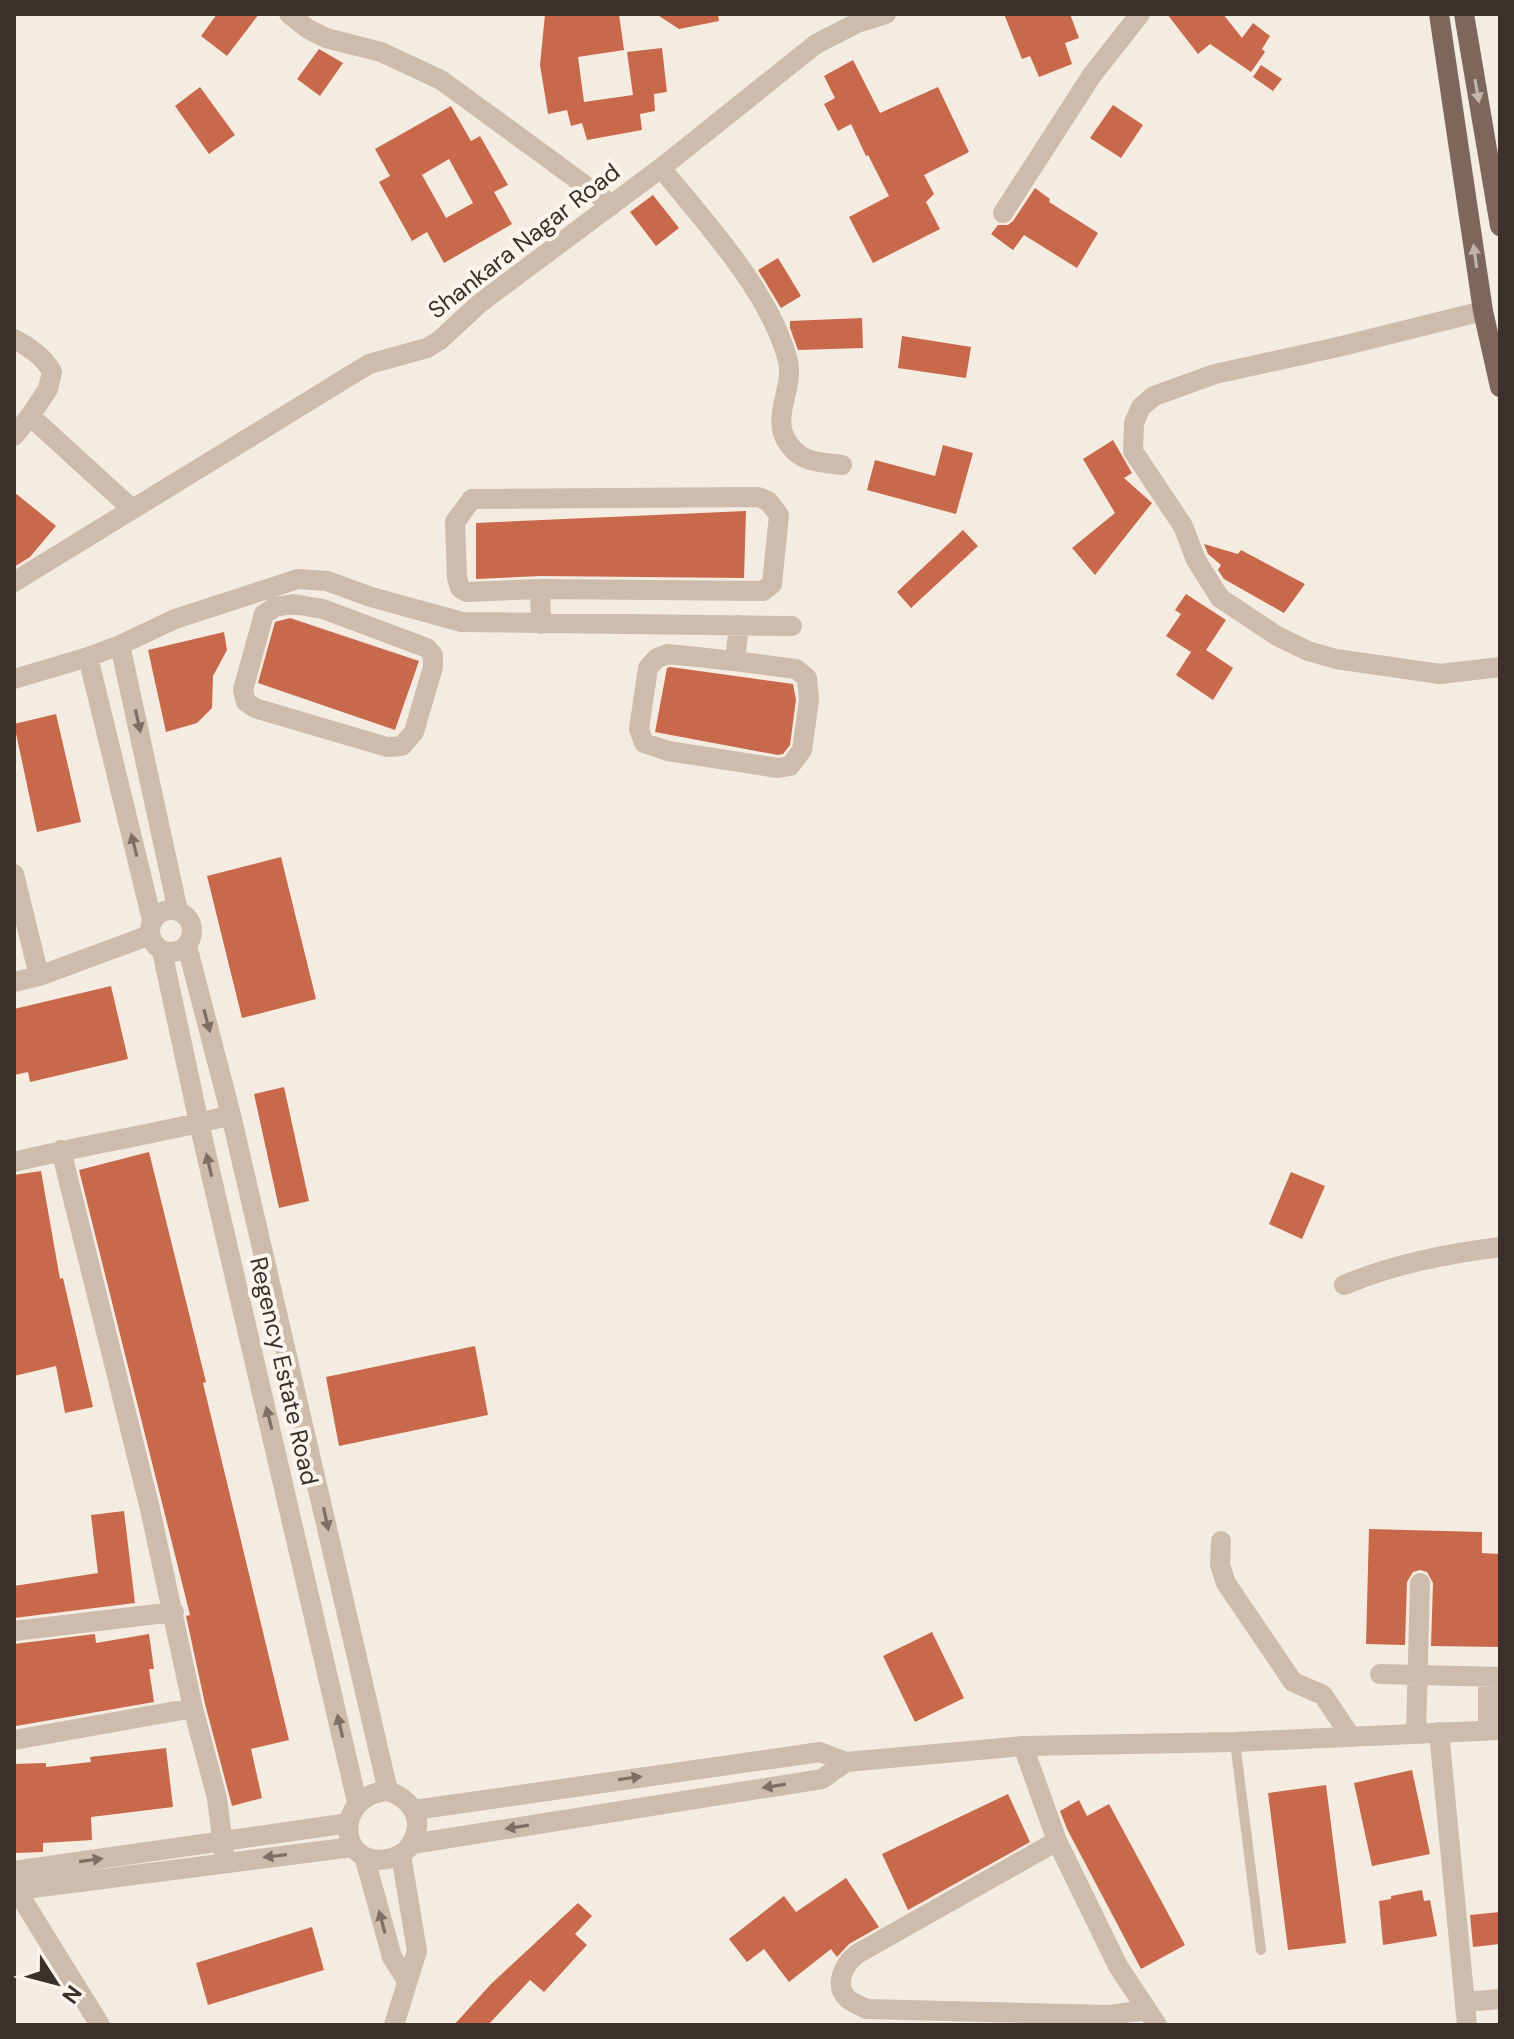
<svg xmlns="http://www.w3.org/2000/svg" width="1514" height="2039" font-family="'DM Sans',sans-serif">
	<rect width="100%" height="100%" fill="#f4ebe1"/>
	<path fill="#c8694b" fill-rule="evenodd" d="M217 14H259L227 56 201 36Z
		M545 14H619L624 50 578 57 584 102 633 95 627 52 662 48 667 92 654 94 655 111 640 114 642 130 587 140 582 123 571 126 567 110 548 114 540 65Z
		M656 14H718L719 21 679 29Z
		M1004 14H1070L1079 38 1065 43 1072 64 1039 77 1030 56 1022 59Z
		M1167 14H1223L1242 38 1253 23 1270 36 1262 49 1265 52 1251 72 1210 44 1198 54Z
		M319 49 343 63 320 96 297 79Z
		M853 60 880 113 938 87 969 152 924 175 934 194 926 202 940 229 873 263 849 217 889 196 868 155 866 156 851 124 838 131 824 104 835 98 824 76Z
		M1261 65 1282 79 1273 91 1253 77Z
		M200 87 235 135 209 154 175 106Z
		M1113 105 1143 125 1121 158 1090 138Z
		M451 106 471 141 480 136 508 185 494 192 512 224 444 263 427 232 412 241 379 182 390 176 375 149ZM449 159 473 203 446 218 422 175Z
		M1035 188 1050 199 1049 202 1098 233 1077 268 1024 235 1013 250 991 234 998 225H1008L1013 221Z
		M653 195 679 228 656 246 630 212Z
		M778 258 801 296 781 308 758 270Z
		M862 318 863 348 798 350 790 328V321Z
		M902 336 971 347 966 378 898 368Z
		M1113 440 1132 473 1124 478 1152 503 1095 575 1072 548 1115 513 1083 459Z
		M943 445 973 453 956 514 867 490 875 460 935 476Z
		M14 492 56 526 30 557 14 567Z
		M746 511 744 578 540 576 476 579V523Z
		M963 530 978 546 911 608 897 592Z
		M1204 544 1238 554 1241 550 1305 584 1284 613 1224 579 1218 570 1221 565 1208 554Z
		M1186 594 1226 620 1206 650 1233 668 1213 700 1176 675 1191 652 1166 636 1181 614 1175 610Z
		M290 618 419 661 395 730 258 683 275 622Z
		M224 632 227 650 213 676 212 708 197 723 166 732 148 650Z
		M670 667 793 684 796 700 790 745 783 754 778 755 655 732 667 668Z
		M56 714 81 822 37 832 14 724Z
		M281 857 316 999 242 1018 207 876Z
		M111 986 128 1059 30 1082 28 1072 14 1075V1009Z
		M284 1087 309 1201 279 1208 254 1094Z
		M149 1152 206 1382 203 1383 289 1740 251 1749 262 1798 232 1806 205 1704 186 1616 190 1615 79 1170Z
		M41 1171 60 1279 63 1278 93 1407 65 1413 56 1366 14 1376V1175Z
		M1291 1172 1325 1186 1302 1239 1269 1224Z
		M475 1346 488 1415 339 1446 326 1377Z
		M124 1511 135 1603 14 1618V1586L98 1573 91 1515Z
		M1369 1529 1482 1532V1553L1500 1554V1647L1431 1646 1433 1583 1427 1572 1420 1570 1413 1572 1407 1582 1405 1645 1366 1644Z
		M932 1632 964 1698 915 1722 883 1656Z
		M95 1634 96 1643 149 1634 154 1669H149L154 1702 16 1726 14 1644Z
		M166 1748 173 1807 91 1817 92 1840 43 1843V1852L14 1853V1764L46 1763V1767L91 1762 90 1757Z
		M1412 1770 1430 1854 1372 1866 1354 1783Z
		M1326 1785 1346 1943 1288 1950 1268 1793Z
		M1008 1794 1030 1842 908 1910 882 1854Z
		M1079 1800 1087 1816 1109 1804 1185 1945 1141 1969 1067 1829 1060 1811Z
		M846 1878 879 1927 849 1944 837 1957 831 1949 789 1982 764 1949 747 1962 729 1939 784 1896 796 1912Z
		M1422 1890 1424 1901 1430 1900 1437 1936 1383 1945 1379 1901 1391 1899V1896Z
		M578 1903 592 1916 575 1934 587 1945 544 1992 530 1980 488 2025H454L491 1984Z
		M1500 1912V1944L1473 1947 1470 1915Z
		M312 1927 324 1970 208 2005 196 1963Z"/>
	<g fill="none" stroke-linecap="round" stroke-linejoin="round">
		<path stroke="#cdbbac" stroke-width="10" d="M1235 1742 1261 1950"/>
		<path stroke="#cdbbac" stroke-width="20" d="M289 14 308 29 326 38 381 52 441 80 612 205
			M661 168C705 222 771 293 788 361 794 386 773 415 785 438 798 463 818 462 842 465
			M1003 213 1092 75 1140 14
			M1483 311 1338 347 1215 374 1154 396 1141 407 1134 423 1133 451 1183 526 1196 560 1220 598 1277 636 1308 651 1336 659 1440 674 1500 667
			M14 339C28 346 45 358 52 372L48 389 30 416 132 509
			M14 436 30 416
			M14 582 369 364 427 348 440 340 480 303 661 168 816 44 857 23 886 14
			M540 589 763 591 772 584 779 515 768 501 758 497 472 499 455 522 457 578 460 588 467 592 540 589 541 624
			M293 604 323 609 427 648 433 655V667L414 732 402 746 387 747 255 708 246 702 243 690 264 614 275 607Z
			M120 645 178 911
			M88 657 152 920
			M735 661 668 654 657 658 648 668 639 729 644 743 668 751 778 768 790 766 802 750 809 700 807 678 796 669 735 661 739 625
			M14 679 88 657 120 645 175 619 298 579 327 581 371 597 462 622 792 626
			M14 874 39 976
			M150 931a21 21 0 1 1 42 0a21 21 0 1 1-42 0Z
			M187 946 231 1115 388 1791
			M162 951 199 1123 357 1802
			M14 982 39 976 150 935
			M61 1150 150 1509 193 1708 217 1798 225 1862
			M14 1162C86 1144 159 1134 231 1115
			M1344 1285C1394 1264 1446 1254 1500 1247
			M1221 1541 1220 1565 1226 1583 1293 1682 1323 1695 1351 1737
			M14 1631 174 1612
			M1380 1674 1500 1677
			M1488 1677V1730
			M1439 1732 1467 2025
			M1416 1733 1420 1583
			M14 1740 193 1708
			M1023 1746 1057 1841 1118 1966 1157 2025
			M1057 1841 857 1954C844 1964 833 1985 848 1999 853 2003 861 2006 866 2009L1109 2015 1147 2010
			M365 1859 392 1957 407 1981
			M1465 2002 1500 1999
			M394 2025 417 1951 401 1855"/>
		<path stroke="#cdbbac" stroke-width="20" d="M388 1791C409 1798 424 1816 414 1838 410 1849 403 1855 392 1858 336 1872 333 1794 388 1791Z
			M414 1810 820 1752 846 1762
			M412 1844 822 1779 846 1762 1023 1746 1235 1742 1500 1730
			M14 1871 349 1823
			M14 1886 100 2025
			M17 1890 352 1847"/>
		<path stroke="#7d675c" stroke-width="20" d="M1439 14 1483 311 1500 387
			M1464 14 1500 226"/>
	</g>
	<defs><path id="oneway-solid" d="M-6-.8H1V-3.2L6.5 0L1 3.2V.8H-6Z" transform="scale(2)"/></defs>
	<g fill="#c2b5ac">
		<use href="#oneway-solid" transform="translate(1477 91) rotate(80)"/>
		<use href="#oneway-solid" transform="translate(1475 256) rotate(-98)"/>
	</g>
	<g fill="#7d6f65">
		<use href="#oneway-solid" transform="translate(138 721) rotate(77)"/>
		<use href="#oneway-solid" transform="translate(134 845) rotate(-104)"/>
		<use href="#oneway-solid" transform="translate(207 1021) rotate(75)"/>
		<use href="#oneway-solid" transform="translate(209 1165) rotate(-103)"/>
		<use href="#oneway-solid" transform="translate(269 1418) rotate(-104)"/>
		<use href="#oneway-solid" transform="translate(326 1519) rotate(78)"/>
		<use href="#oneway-solid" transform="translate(340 1726) rotate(-103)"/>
		<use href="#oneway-solid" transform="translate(630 1778) rotate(-8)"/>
		<use href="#oneway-solid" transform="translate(774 1786) rotate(171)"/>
		<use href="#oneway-solid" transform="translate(517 1827) rotate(171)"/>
		<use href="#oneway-solid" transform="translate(275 1856) rotate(173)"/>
		<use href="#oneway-solid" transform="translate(91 1860) rotate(-8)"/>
		<use href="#oneway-solid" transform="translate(382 1922) rotate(-105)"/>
	</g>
	<g text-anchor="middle" stroke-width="8" stroke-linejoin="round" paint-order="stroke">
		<g font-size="24" fill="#3b302b" stroke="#fbf5ee">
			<text transform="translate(524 241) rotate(-38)" y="8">Shankara Nagar Road</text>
			<text transform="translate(284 1371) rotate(77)" y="8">Regency Estate Road</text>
		</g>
	</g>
	<rect width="1514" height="2039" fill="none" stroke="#3b302b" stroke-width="32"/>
	<g transform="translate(56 1983) rotate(126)" stroke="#fbf5ee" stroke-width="6" paint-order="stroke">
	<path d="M0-6L14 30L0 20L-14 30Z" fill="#3b302b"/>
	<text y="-12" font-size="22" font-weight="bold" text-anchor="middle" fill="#3b302b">N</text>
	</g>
</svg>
